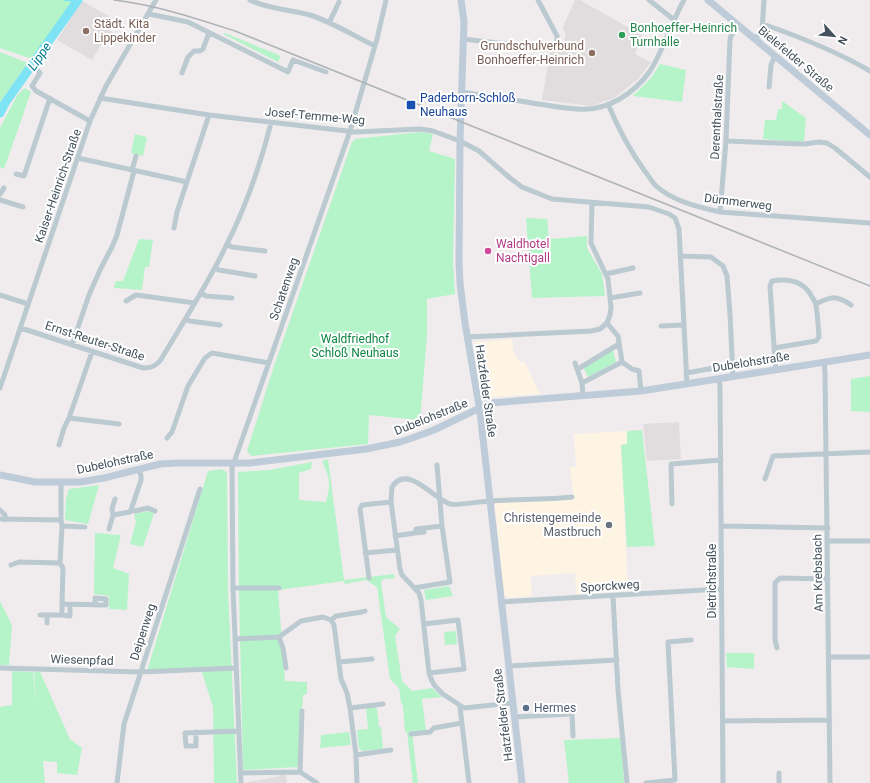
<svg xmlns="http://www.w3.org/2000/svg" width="870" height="783" font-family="Roboto,sans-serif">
	<rect width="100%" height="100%" fill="#f0eced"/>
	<path fill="#fef4e3" d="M512 339 513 350 520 363 524 361 540 394 489 397 484 392 475 342Z
		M627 431V444L621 445 628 590 576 594 575 573 531 576 532 596 509 598 504 596 494 498 556 497 573 495 570 467H576L574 434Z"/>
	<path fill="#e1dddf" d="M575 0H580L642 35 635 54 651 62 638 79 614 98 591 106 542 100 550 52H559L566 36 563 27Z
		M82 1 112 18 106 28 115 34 109 43 104 40 92 60 57 40Z
		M679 422 681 459 647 461 643 424Z
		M286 774 287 783H247V782L277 777 280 775Z"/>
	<path fill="#b5f3c9" d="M0 0H75L32 59 0 48Z
		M225 33 281 56 278 62 223 34Z
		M0 52 28 63 0 102Z
		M660 64 686 70 682 102 633 96 651 78Z
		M25 88 31 92 4 169 0 167V128L18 94Z
		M782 101 806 118 804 141 799 142 763 139 765 120H776L778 109H782Z
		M420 132 433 134 429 151 455 159 453 261 455 294 427 299V335L420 420 369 415 368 444 251 456 247 451 273 369 352 142 355 139Z
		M135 134 147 137 143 156 131 153Z
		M526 218 547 219 549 239 587 236V248L602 274 605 296 532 298Z
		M139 239 153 240 149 267H145L142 290 114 288 116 281H123Z
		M613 350 616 362 588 377 583 367Z
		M870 376V412L851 411V379Z
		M642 430 655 546 627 547 621 445 627 444V431Z
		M328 459 344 580 394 574 395 578 383 579 381 582 386 617 400 629 395 636 402 681 412 691 432 688 442 697 422 699 426 731 412 732 418 783H413L407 732H405L403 706 401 703 399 688 390 679 377 587 366 580 345 584 344 581 278 590 285 681 307 682V694L303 695 298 767 243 770 239 590 238 472 269 470 312 462 311 469 299 473V500L326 502C331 482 330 479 322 461Z
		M222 469 227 473 228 591 237 783H214L213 707 201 669 147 671 208 471Z
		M99 485 88 524 65 520 66 499 69 489Z
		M149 511 154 513 143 547 130 544 136 522 134 514Z
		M95 533 121 535 113 568 129 574 127 610 109 609V596L94 594Z
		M449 586 453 596 426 600 424 590Z
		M0 601 12 625 9 665H0Z
		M456 631 457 644 445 645 444 632Z
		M726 653H754V669L726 667 727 665Z
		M12 671 33 672 36 705 34 672H40L70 739 82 748 77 775 57 773V762L43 761 45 783H0V707L12 705Z
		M375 707 377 709 379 727H381L383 747 382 749 362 751 359 748 357 730 368 729 366 708Z
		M349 732 351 745 320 748 321 735Z
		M621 738 624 783H569L564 740Z"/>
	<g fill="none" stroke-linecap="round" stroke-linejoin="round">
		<path stroke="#7de3f5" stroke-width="1.5" d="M64 0 77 1"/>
		<path stroke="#7de3f5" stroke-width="9" d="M0 113 5 103 78 0"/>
		<path stroke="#bbc9d1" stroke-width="5" d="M250 0C271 10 289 9 310 15 332 22 354 36 375 46
			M649 0 673 19
			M149 14 188 22 288 72 293 60 326 72
			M329 23 339 2
			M763 24C800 37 836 51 870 71
			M463 39 553 49 557 42V36L538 0
			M755 39 762 30 764 0
			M35 67 40 73 32 86 36 91 90 121
			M182 73 188 57 194 51H200L203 49 209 33
			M769 87 771 65 775 56
			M462 92C486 96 509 99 532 103 547 105 562 108 577 109 606 112 634 94 650 71 664 49 671 23 684 0
			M100 98 209 115 356 132 420 129 433 131 460 141 479 151 510 178 522 187 552 199 649 207 669 214 675 218 679 229 687 384
			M608 104C618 128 629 149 644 170 647 174 651 180 655 185 672 201 698 207 720 212L870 223
			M726 141 804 144 819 142 827 143 835 148 870 177
			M78 158 187 182
			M132 170 136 156
			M16 174 24 176 50 98
			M0 194 4 188
			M0 200 23 207
			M720 212 726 141 730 40 731 36 738 26
			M174 228 177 212 209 115
			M227 244 232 247 265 251
			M681 256 711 257 723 266 727 276 730 314 733 377
			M215 268 219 270 255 276
			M606 274 633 268
			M201 293 206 296 232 298
			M0 295 28 304
			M610 298 640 293
			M126 301 136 295 195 303
			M816 304C831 296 837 295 851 305
			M186 319 190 321 220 325
			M607 323 618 336 622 362 632 369 639 371 641 391
			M661 326 683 325
			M21 328 143 368C150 368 154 367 160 361 182 324 206 287 225 248 245 209 260 166 271 123
			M467 337 591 331 600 329 607 323 610 315 611 307 608 279 591 243 592 202
			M72 345 89 295 100 270 112 247 117 235 134 171
			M774 348 816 341 819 337C818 327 818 316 816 306 816 303 814 300 812 297 804 281 789 278 772 281L770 286 775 361 776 370
			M824 362 825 372 830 783
			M575 363 582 383 583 396
			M578 369 619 344
			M686 373 731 365
			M719 379 720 387 723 783
			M582 383 622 362
			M0 388 90 121 106 86 156 0
			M69 418 119 424
			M167 438 172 432 188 386 205 358 212 353 269 363
			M59 445 64 428 69 418 92 352
			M765 479 773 456 870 452
			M61 483V520L62 526 60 563 63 568 62 604
			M672 504 671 464 721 460
			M0 510 5 515V520
			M131 510 135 511 148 508 155 511
			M113 515 130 512 131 510 141 480V476L139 469
			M0 519 61 520
			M62 526 85 527
			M722 526 828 528
			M109 529 113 515 112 509 115 499
			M415 533 424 532V528
			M395 536 415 533 416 529 442 526
			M828 541H870
			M365 553 397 550
			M11 565 19 562 60 563
			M369 578 360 509 362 505 391 502
			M233 588H279
			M414 588 450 582 442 526 437 465
			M613 596 618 690 627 783
			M501 602 721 589
			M40 615H62V604L106 605V599L95 598V605
			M47 615V623
			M62 615 70 616V605
			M331 620 336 616 362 612 365 611
			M424 624 458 620 464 669 429 673
			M279 637 283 648 286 668
			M235 639 279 637 301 621 323 617 331 620 334 625 341 679 347 693 350 708 356 755 357 783
			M777 648 775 640V583L780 578 828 579
			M829 657H870
			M339 662 372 659
			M508 666 617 660
			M0 668 140 672 236 668
			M512 703 464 708 443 694 435 686 432 681 429 673 421 600 419 593 402 575 400 569 391 502 392 487C407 463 434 499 450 504 458 506 480 501 490 501 517 499 545 500 572 497
			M460 707 469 783
			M572 707V714
			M350 708 383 704
			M514 717 572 714 573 736
			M723 721 830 720
			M196 732V746H186L185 733 239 731
			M411 734 430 732 434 728 462 723
			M356 755 391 750
			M300 772 302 711
			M240 773 300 772 317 783
			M117 783 124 724 200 489
			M241 783 233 588 232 468 350 131 377 39 386 0
			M646 783 675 780 668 642 691 640
			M779 783V773"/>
		<path stroke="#bdccd8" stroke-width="7" d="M461 0 464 21 460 141 459 262 460 283 465 323 480 412 522 783
			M708 0 870 135
			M0 475 35 482H80L104 478 160 464 178 463H250L366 449 400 442 412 438 434 430 490 403 641 391 870 355"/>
		<path stroke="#aeb3b8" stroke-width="1.5" d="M114 0C156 5 195 18 235 31L870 286"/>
	</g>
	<g fill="#8d6e63" stroke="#fff" stroke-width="1.5">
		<circle cx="86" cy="31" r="4"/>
		<circle cx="592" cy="53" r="4"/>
	</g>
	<circle fill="#2e9e5b" stroke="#fff" stroke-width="1.5" cx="622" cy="35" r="4"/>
	<rect fill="#1a4fb4" stroke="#fff" stroke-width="1.5" x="406" y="100" width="10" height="10" rx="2"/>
	<circle fill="#d1479c" stroke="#fff" stroke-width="1.5" cx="488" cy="251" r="4"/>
	<circle fill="#6b7280" stroke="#fff" stroke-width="1.5" cx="609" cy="525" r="4"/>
	<circle fill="#5c6f8a" stroke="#fff" stroke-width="1.5" cx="526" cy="708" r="4"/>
	<g text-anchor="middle" stroke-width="4" stroke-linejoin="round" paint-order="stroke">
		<g font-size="12" fill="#785e54" stroke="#fff" text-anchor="start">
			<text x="94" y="28">Städt. Kita<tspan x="94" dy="14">Lippekinder</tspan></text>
			<text x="584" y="50" text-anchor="end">Grundschulverbund<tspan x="584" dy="14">Bonhoeffer-Heinrich</tspan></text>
		</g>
		<g font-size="12" fill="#27864d" stroke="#fff" text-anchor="start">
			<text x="630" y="32">Bonhoeffer-Heinrich<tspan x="630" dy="14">Turnhalle</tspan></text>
		</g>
		<g font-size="12" fill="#43525c" stroke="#fff">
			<text transform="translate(796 59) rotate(40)" y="4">Bielefelder Straße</text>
			<text transform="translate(315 116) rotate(5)" y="4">Josef-Temme-Weg</text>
			<text transform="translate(717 117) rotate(-87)" y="4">Derenthalstraße</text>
			<text transform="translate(58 186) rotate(-71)" y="4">Kaiser-Heinrich-Straße</text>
			<text transform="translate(738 202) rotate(7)" y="4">Dümmerweg</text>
			<text transform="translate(284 289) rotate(-71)" y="4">Schatenweg</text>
			<text transform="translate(95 341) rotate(18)" y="4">Ernst-Reuter-Straße</text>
			<text transform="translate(751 362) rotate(-9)" y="4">Dubelohstraße</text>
			<text transform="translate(486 391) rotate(82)" y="4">Hatzfelder Straße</text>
			<text transform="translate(431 417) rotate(-22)" y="4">Dubelohstraße</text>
			<text transform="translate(115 462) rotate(-12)" y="4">Dubelohstraße</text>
			<text transform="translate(818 573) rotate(-91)" y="4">Am Krebsbach</text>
			<text transform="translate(712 581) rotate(-90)" y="4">Dietrichstraße</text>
			<text transform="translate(610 586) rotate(-4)" y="4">Sporckweg</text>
			<text transform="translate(143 632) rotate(-72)" y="4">Deipenweg</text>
			<text transform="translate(82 660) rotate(2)" y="4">Wiesenpfad</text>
			<text transform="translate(503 715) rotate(-97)" y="4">Hatzfelder Straße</text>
		</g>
		<g font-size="12" fill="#164399" stroke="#fff" text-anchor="start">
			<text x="420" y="102">Paderborn-Schloß<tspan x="420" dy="14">Neuhaus</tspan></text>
		</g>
		<g font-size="12" fill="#b23c85" stroke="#fff" text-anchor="start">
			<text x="496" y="248">Waldhotel<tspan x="496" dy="14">Nachtigall</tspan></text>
		</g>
		<g font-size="12" fill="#0d8542" stroke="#fff">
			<text x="355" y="343">Waldfriedhof<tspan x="355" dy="14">Schloß Neuhaus</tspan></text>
		</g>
		<g font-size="12" fill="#5b616d" stroke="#fff" text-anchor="end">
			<text x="601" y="522">Christengemeinde<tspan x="601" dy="14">Mastbruch</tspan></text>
		</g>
		<g font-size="12" fill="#4e5e75" stroke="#fff" text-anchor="start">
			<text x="534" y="712">Hermes</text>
		</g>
		<g font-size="13" font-style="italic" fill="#037c92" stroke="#fff">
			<text transform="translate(39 56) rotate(-55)" y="5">Lippe</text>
		</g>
	</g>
	<g transform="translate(834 36) rotate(117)" stroke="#ffffff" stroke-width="3" paint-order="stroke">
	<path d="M0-3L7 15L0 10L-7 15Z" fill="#43525c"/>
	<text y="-6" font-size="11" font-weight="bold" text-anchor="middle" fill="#43525c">N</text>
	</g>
</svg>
